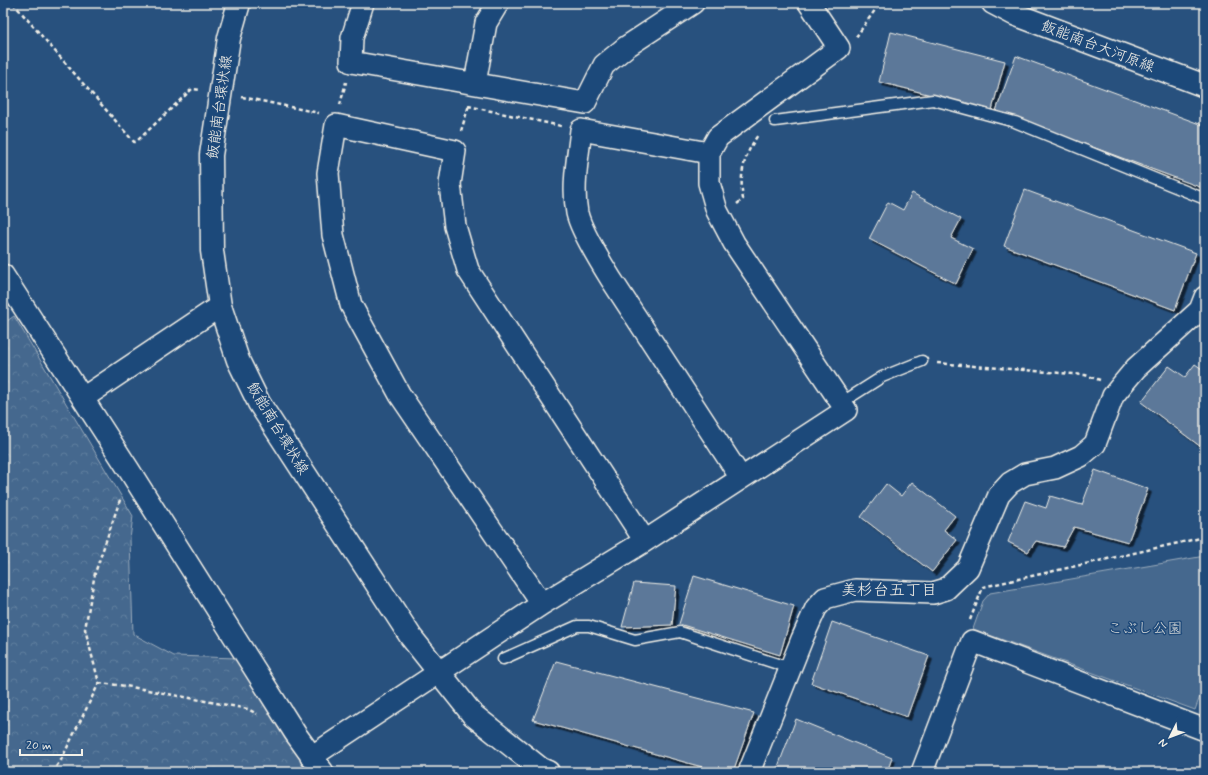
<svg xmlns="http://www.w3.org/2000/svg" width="1208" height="775" font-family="Mynerve,'Klee One',sans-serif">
	<defs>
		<pattern id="forest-crowns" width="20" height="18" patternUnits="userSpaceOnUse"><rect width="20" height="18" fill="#45688e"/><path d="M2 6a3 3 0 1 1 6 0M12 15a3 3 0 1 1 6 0" fill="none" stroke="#607e9e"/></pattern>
		<filter id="shadow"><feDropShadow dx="3.5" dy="3.5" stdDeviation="0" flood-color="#0009"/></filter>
	</defs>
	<rect width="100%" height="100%" fill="#28517e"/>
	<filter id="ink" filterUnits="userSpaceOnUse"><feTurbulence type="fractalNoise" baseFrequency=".025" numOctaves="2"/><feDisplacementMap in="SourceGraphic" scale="8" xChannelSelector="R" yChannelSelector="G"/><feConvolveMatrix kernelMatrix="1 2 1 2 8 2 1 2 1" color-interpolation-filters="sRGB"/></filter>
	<g filter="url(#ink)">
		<path fill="#45688e" stroke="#9cacbb" d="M1205 556V683L1195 710 973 629 983 601 990 593Z"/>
		<path fill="url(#forest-crowns)" stroke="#9cacbb" d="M14 316 133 516 130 539 133 634 174 656 237 658 317 772H3V324Z"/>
		<path fill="#5b7899" stroke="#f4f1e8" filter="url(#shadow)" d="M891 32 1005 61 992 110 879 82Z
			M1016 56 1205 126V189L996 111Z
			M1025 190 1196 253 1175 310 1004 246Z
			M912 193 961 219 951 238 973 249 956 284 869 239 888 202 903 210Z
			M1195 364 1205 371V450L1141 402 1169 366 1185 377Z
			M1095 470 1148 489 1128 542 1074 527 1063 547 1036 541 1028 552 1008 542 1025 501 1046 508 1050 496 1082 505Z
			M912 482 955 516 944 530 957 540 932 572 861 517 886 484 901 496Z
			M694 576 794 606 780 655 679 624Z
			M634 583 676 586 672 625 622 627Z
			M832 622 929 656 907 717 811 683Z
			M556 661 754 713 733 772H720L533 720Z
			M796 719 892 758 887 772H776Z"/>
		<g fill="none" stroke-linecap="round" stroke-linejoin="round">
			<g stroke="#f4f1e8" stroke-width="13">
				<path id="service" d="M775 121 933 100 1015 122 1205 199
					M841 403 882 377 922 361
					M503 659 577 626H589L635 640 680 632 790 668"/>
			</g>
			<g stroke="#f4f1e8" stroke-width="24">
				<path id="minor" d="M363 3 352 38 351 62 585 103 604 65 626 47 693 3
					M475 83 486 23 498 3
					M3 275 129 470 295 733 323 772
					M83 398 220 306
					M741 478 611 279C601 263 581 231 577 213 572 186 578 157 581 130L709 153 718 137 839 48 809 3
					M542 604 400 395 351 305 333 235 328 173 336 125 455 151 450 184 455 226 468 270 645 541
					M311 757 542 604 645 541 846 410 734 243 717 211 709 183V153
					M749 772 802 639 816 608 825 598 855 590 933 593 946 589 968 568 999 495 1010 483 1025 474 1055 468 1081 456 1095 444 1113 396 1121 386 1136 368 1200 310 1205 297
					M922 772 972 641 1205 730"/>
			</g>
			<g stroke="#f4f1e8" stroke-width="25">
				<path id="tertiary" d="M239 3 229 38 211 155 212 251 220 306 238 360 259 403 411 637 473 715 541 769 548 772
					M993 3 1014 14 1205 86"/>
			</g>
			<path stroke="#f4f1e8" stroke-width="2.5" stroke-dasharray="4 3" stroke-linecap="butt" d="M13 3 134 142 137 141 192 89 200 90
				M856 37 880 3
				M242 97 319 113
				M340 105 346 82
				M468 106 561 126
				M461 131 469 105
				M737 204 743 199C739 175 744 155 758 135
				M937 363 1085 375 1100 380
				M970 620 983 587 1205 537
				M99 683 126 686 248 709 257 714
				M52 772 61 760 99 683 85 629 95 573 121 497"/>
			<use href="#service" stroke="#1f4a7a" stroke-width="10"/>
			<use href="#minor" stroke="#1f4a7a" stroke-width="21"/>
			<use href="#tertiary" stroke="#1f4a7a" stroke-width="22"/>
		</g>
	</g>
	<g text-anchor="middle" stroke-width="3" stroke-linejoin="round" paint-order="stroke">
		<g font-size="15" fill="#f4f1e8" stroke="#1f4a7a">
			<text transform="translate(1098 46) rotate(21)" y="5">飯能南台大河原線</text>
			<text transform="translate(219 107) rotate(-82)" y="5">飯能南台環状線</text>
			<text transform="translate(278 428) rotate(59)" y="5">飯能南台環状線</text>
		</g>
		<g font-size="15" fill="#dadcda" stroke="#1f4a7a">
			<text x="1145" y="633">こぶし公園</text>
		</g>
		<g font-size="16" fill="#f4f1e8" stroke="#1f4a7a">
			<text x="889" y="595">美杉台五丁目</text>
		</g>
	</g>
	<rect width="1208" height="775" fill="none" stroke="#1f4a7a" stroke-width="16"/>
	<rect x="8" y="8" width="1192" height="759" fill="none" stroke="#f4f1e8" stroke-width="1.5" filter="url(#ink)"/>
	<g transform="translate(1170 737) rotate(228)" stroke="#1f4a7a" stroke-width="3" paint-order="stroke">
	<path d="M0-3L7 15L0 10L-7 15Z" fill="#f4f1e8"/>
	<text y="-6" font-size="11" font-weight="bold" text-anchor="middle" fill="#f4f1e8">N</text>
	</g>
	<path d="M20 749v6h62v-6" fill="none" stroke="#f4f1e8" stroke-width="2"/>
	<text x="26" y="749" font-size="12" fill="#f4f1e8" stroke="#1f4a7a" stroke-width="3" paint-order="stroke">20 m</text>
</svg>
